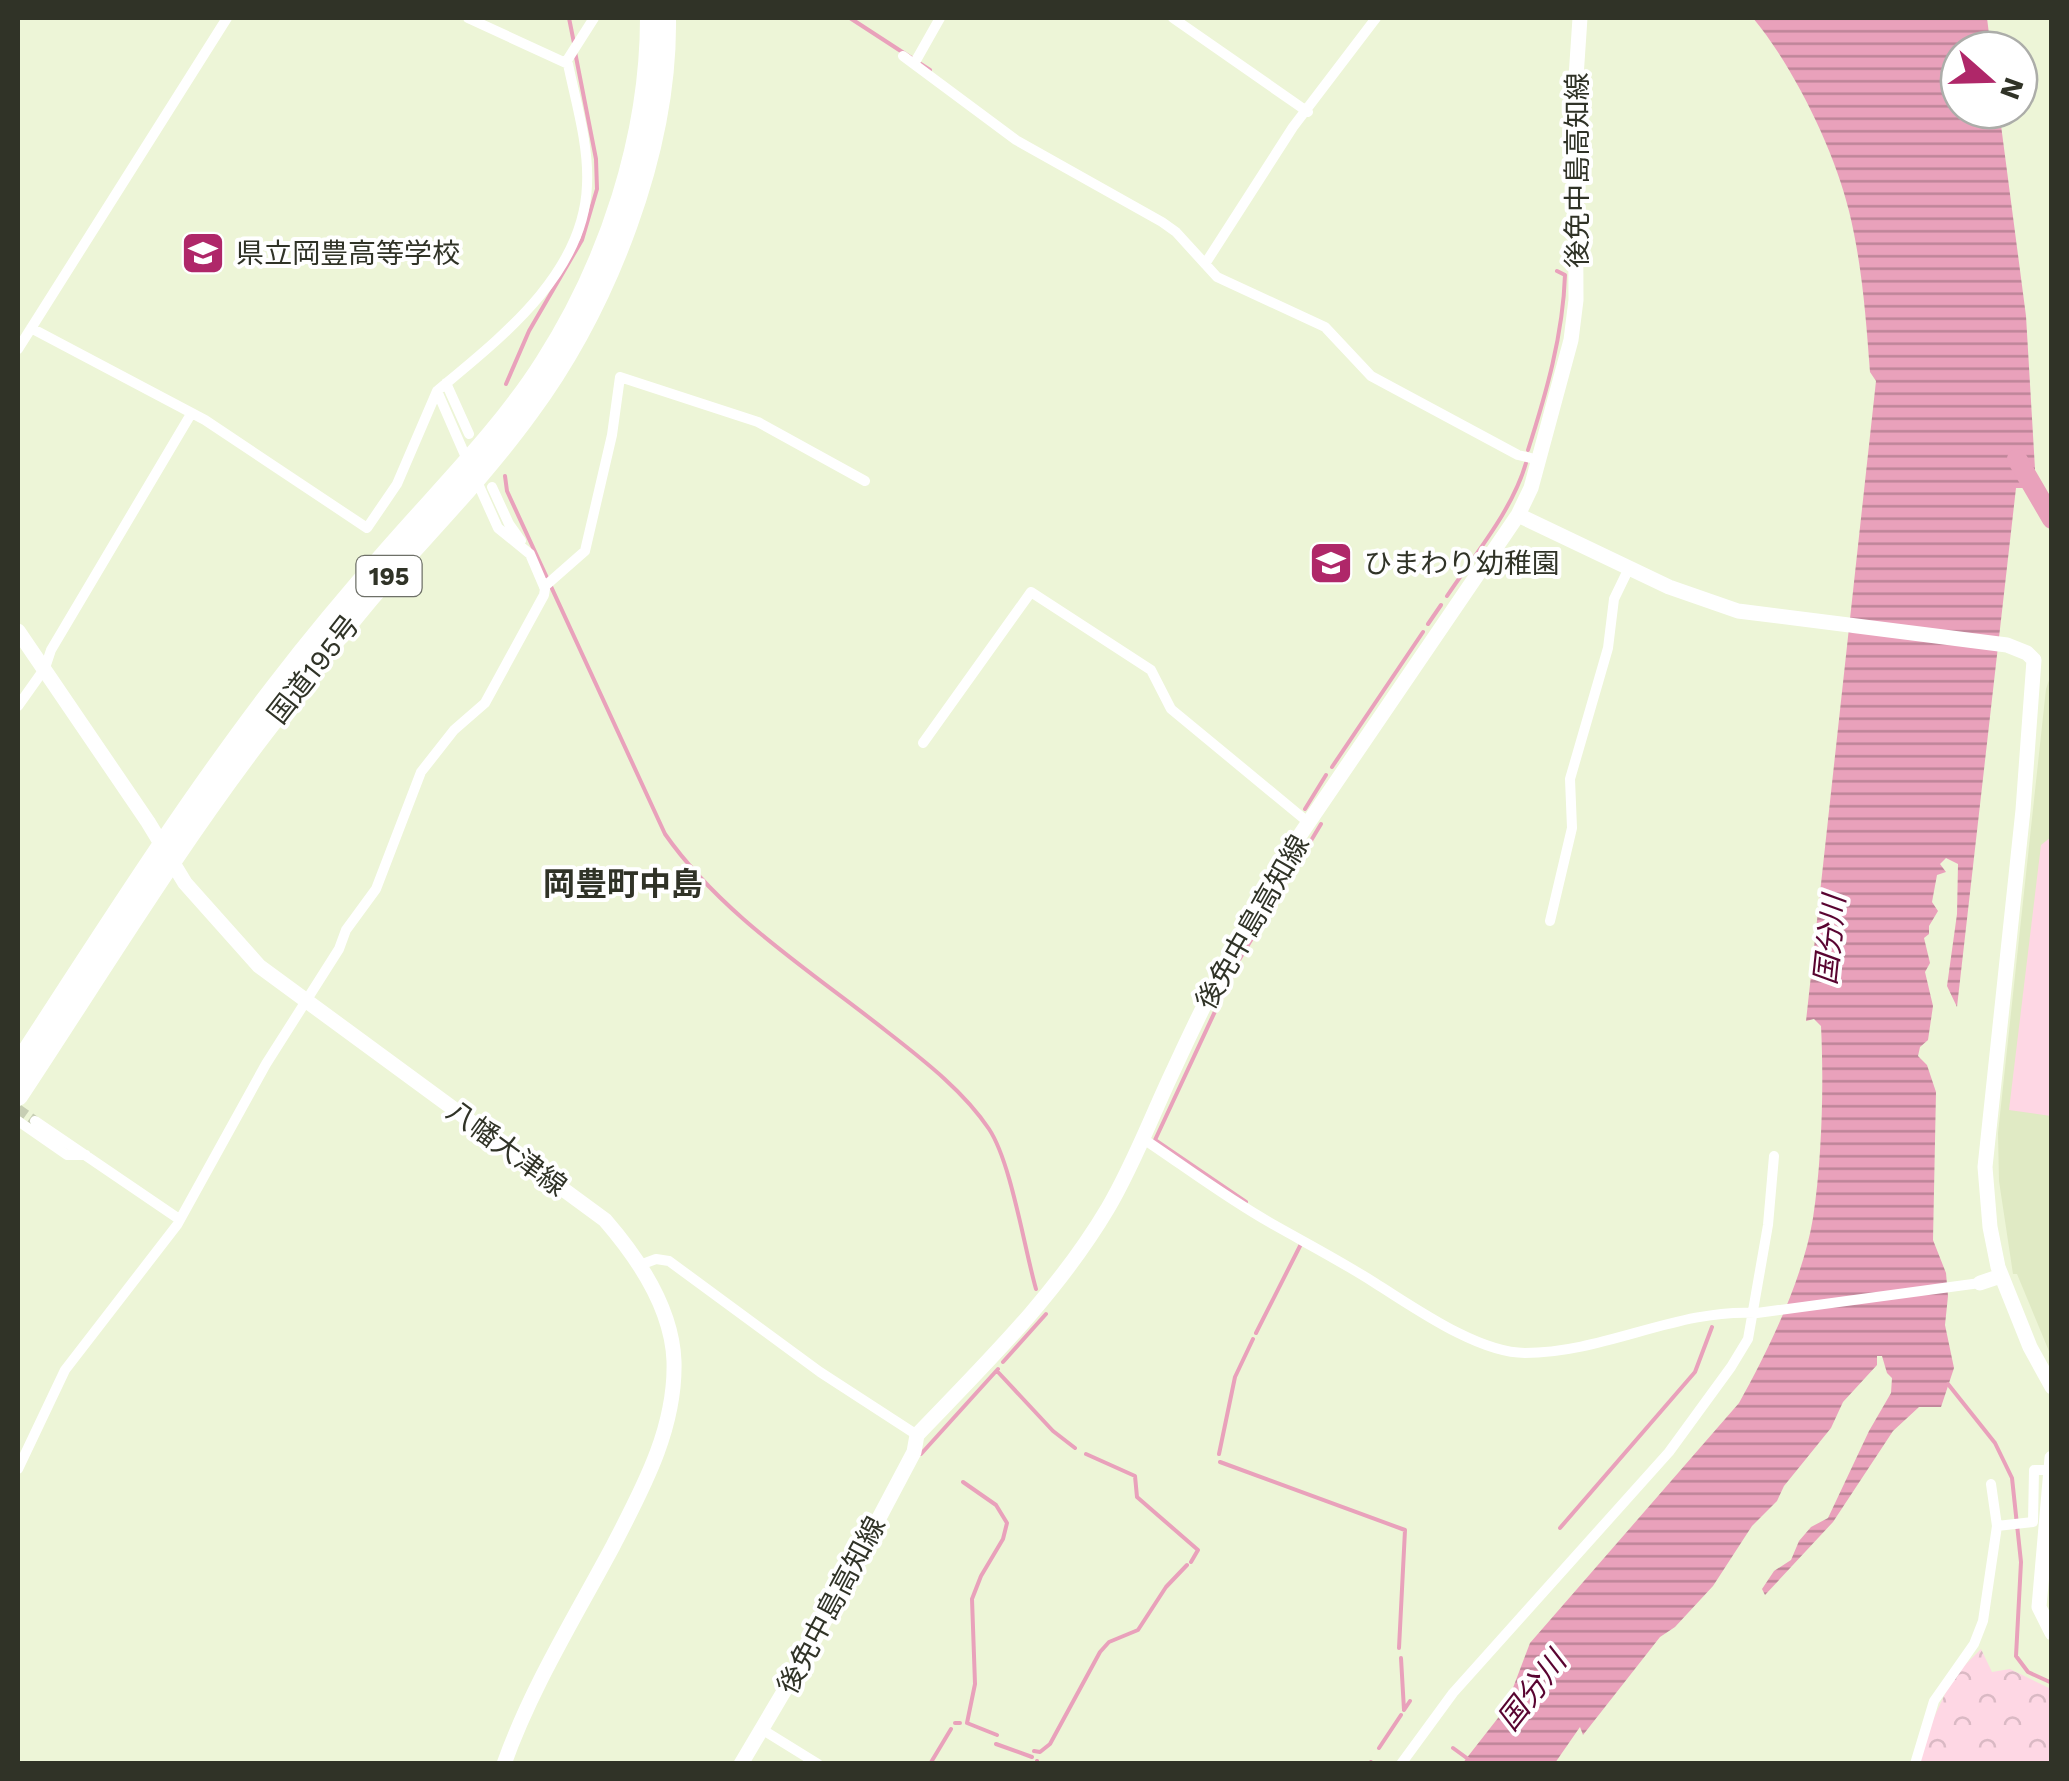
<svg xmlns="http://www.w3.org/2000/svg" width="2069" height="1781" font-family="'Work Sans','Noto Sans JP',sans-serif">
	<defs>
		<pattern id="forest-crowns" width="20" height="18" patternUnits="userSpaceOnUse" patternTransform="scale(2.5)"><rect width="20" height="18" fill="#fed7e4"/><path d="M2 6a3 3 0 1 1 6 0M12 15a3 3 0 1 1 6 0" fill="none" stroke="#dab9c4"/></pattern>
		<pattern id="water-rules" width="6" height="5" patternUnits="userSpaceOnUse" patternTransform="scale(2.5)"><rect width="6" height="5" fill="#e9a1bb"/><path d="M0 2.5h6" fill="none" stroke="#bd8498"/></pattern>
	</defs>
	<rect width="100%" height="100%" fill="#edf5d7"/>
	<path fill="#e0eac4" d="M2051 674V1356L2017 1274H2013L1999 1181 1998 1133 2046 689Z"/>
	<path fill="url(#forest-crowns)" d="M1981 1649 1992 1672 2010 1669 2051 1689V1763L1912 1764 1953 1677Z"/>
	<path fill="#fed7e4" d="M2051 837V1116L2009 1110 2041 845Z"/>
	<path fill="url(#water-rules)" d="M1753 18H1987L1991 50H1959V110H1999L2026 316 2035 469 2023 488H2016L1957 1007 1947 986 1957 914 1958 864 1946 858 1940 864 1946 872 1937 875 1932 902 1938 911 1929 926V934L1924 938 1930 963 1925 972 1933 1006 1928 1040 1920 1047 1918 1056 1927 1065 1936 1092 1933 1240 1946 1273 1948 1296 1945 1325 1954 1368 1941 1407H1919L1893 1431 1833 1522 1765 1595 1762 1589 1774 1571 1791 1560 1799 1541 1811 1527 1828 1518 1869 1431 1891 1393 1892 1378 1887 1373 1882 1356H1877V1365L1843 1402 1831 1428 1784 1486 1777 1501 1752 1526 1713 1586 1675 1627 1660 1637 1583 1735 1580 1727 1555 1763 1462 1764 1505 1709 1530 1643 1739 1403C1769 1349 1803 1279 1813 1218 1822 1160 1824 1084 1821 1026L1814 1019 1806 1021 1876 381 1870 372C1866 318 1862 264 1849 211 1834 149 1793 66 1753 18Z"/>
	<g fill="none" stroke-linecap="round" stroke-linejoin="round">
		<path stroke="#e9a1bb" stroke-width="4" d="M569 18 574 43
			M850 18 930 70
			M506 384 529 331 582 240 597 189 596 159 575 52
			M1528 450C1546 394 1563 335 1565 275L1557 271
			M505 476 507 491 665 834C721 914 809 970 885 1030 922 1059 963 1090 989 1129 1011 1162 1024 1247 1036 1289
			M1447 596C1475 554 1512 511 1526 463
			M1428 624 1441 605
			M1332 767 1423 632
			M1305 809 1326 775
			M1246 1202 1155 1140 1239 960 1321 824
			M1256 1333 1301 1244
			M1003 1362 1046 1314
			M997 1371 1053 1431 1075 1448
			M1948 1384 1995 1443 2012 1478 2021 1562 2016 1656 2028 1672 2052 1683
			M921 1454 998 1369
			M1086 1454 1135 1476 1137 1497 1198 1550 1191 1562
			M1219 1454 1235 1377 1253 1339
			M1220 1462 1405 1530 1399 1648
			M963 1482 996 1505 1007 1523 1003 1539 981 1576 972 1599 975 1684 967 1723 997 1735
			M1560 1528 1695 1372 1712 1327
			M1401 1658 1404 1710
			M1404 1710 1410 1701
			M955 1723H960
			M996 1744 1032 1757
			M1379 1748 1401 1715
			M1453 1748 1475 1764
			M1034 1751 1040 1752 1050 1744 1100 1652 1109 1642 1138 1630 1166 1587 1187 1565
			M1037 1761 1038 1764
			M930 1764 951 1729
			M1370 1764 1371 1762"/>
		<path stroke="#e9a1bb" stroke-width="20" d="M2017 459 2052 519"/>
		<path stroke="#c7ceb4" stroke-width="10" stroke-dasharray="10 5" stroke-linecap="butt" d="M18 1109 35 1121"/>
		<path stroke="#fff" stroke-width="10" d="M468 18 568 64C576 103 589 145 587 185 584 275 499 339 437 391L468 462
			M1173 18 1308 112
			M903 56 1016 140 1162 222 1176 232 1217 277 1325 327 1371 376 1518 455 1539 460
			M566 62 594 18
			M914 64 940 18
			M1205 264 1293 127 1376 18
			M31 328 205 420 367 528 397 484 437 391
			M18 349 227 18
			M446 383 469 434
			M492 487 509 524 521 541
			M544 587 585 551 612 435 620 377 758 422 865 481
			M18 706 45 668 51 650 191 414
			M923 743 1031 592 1151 670 1171 709 1309 823
			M1550 921 1572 828 1570 779 1608 648 1614 599 1629 568
			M18 1121 67 1155H86
			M35 1121 179 1219
			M1142 1138C1184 1166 1225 1197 1269 1222 1304 1242 1341 1261 1375 1283 1415 1308 1478 1353 1525 1353 1605 1353 1678 1308 1757 1313L1980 1283
			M640 1265 656 1259 669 1261 820 1372 917 1435
			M18 1469 65 1370 177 1225 266 1064 339 949 346 930 376 889 421 772 454 730 485 703 544 595 545 589 530 554 498 528 475 477
			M1991 1484 1997 1526
			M763 1730 818 1764
			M1401 1764 1453 1693 1669 1452 1731 1367 1748 1339 1768 1225 1774 1156
			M1915 1764 1934 1701 1974 1644 1983 1621 1997 1526 2033 1522 2034 1470H2050"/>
		<path stroke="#fff" stroke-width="15" d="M1518 515 1669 587 1738 611 2007 645 2027 653 2034 660
			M18 631 148 822 185 883 259 966 605 1220C638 1258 672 1308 674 1361 676 1428 643 1488 613 1546 575 1617 531 1688 504 1764
			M2034 660 2023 810 1985 1167 1990 1227 1998 1267 2030 1347 2052 1387
			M1980 1283 2001 1276
			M2052 1458 2039 1607 2052 1633
			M741 1764 815 1639 914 1452 917 1435C986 1363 1057 1294 1108 1208 1134 1164 1152 1115 1174 1069 1207 997 1242 928 1283 860L1518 515 1531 488 1571 340 1576 300 1575 92 1580 18"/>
		<path stroke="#fff" stroke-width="20" d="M18 1065C101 938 182 809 274 689 311 641 350 594 390 549 443 488 502 430 545 362 609 262 650 137 650 18
			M18 1096C98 975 175 848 264 732 299 686 334 640 371 596 424 535 482 477 529 412 607 306 668 151 666 18"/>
	</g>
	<defs>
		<g id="school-square" transform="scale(2.25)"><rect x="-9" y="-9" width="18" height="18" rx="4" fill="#af2769" stroke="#fff"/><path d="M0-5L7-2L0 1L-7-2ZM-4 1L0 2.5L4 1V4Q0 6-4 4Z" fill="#fff"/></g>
	</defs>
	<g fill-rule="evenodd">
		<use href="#school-square" x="203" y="253"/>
		<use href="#school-square" x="1331" y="563"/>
	</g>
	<g text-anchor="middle" stroke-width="8" stroke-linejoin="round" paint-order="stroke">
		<rect fill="#fff" stroke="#6e7068" stroke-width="2.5" x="356.5" y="556" width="65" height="40" rx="8"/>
		<g font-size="25" font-weight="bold" fill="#303327">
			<text x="389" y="585">195</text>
		</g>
		<g font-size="28" fill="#303327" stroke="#fff">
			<text transform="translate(1577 170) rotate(-90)" y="10">後免中島高知線</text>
			<text transform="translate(313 669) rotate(-52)" y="10">国道195号</text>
			<text transform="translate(1252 922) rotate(-60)" y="10">後免中島高知線</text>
			<text transform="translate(507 1148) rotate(36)" y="10">八幡大津線</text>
			<text transform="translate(831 1605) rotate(-62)" y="10">後免中島高知線</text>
		</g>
		<g font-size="28" fill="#303327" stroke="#fff" text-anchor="start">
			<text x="236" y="263">県立岡豊高等学校</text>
			<text x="1364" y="573">ひまわり幼稚園</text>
		</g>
		<g font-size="30" font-style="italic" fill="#590431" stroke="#fff">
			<text transform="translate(1830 940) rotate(-84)" y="10">国分川</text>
			<text transform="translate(1532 1691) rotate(-52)" y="10">国分川</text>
		</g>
		<g font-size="32" font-weight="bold" fill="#303327" stroke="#fff">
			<text x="623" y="895">岡豊町中島</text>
		</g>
	</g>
	<rect width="2069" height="1781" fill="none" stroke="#303327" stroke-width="40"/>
	<g transform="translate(1989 80) rotate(110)"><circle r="48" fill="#ffffff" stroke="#acada9" stroke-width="2.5"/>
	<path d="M0-8L18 38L0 25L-18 38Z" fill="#af2769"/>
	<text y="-15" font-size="28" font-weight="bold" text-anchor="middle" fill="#303327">N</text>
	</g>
</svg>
